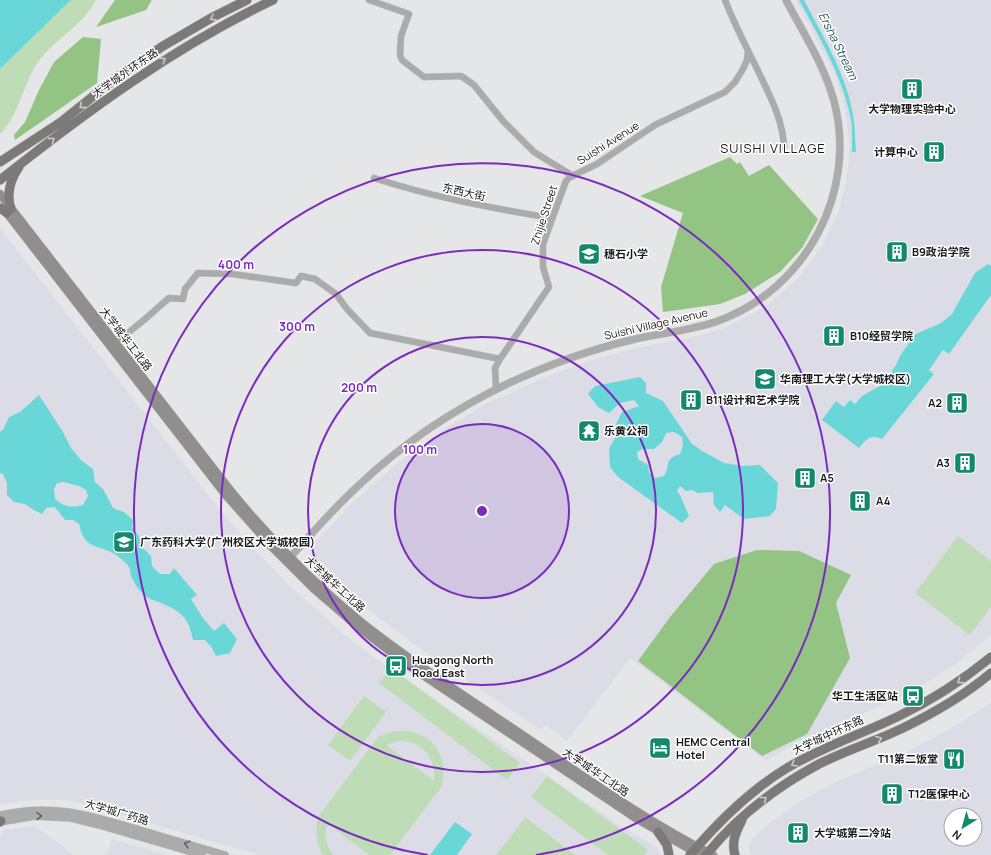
<svg xmlns="http://www.w3.org/2000/svg" width="991" height="855" font-family="Manrope,'Noto Sans SC',sans-serif">
	<rect width="100%" height="100%" fill="#e5e6e7"/>
	<path fill="#dcdce6" fill-rule="evenodd" d="M796 0H991V635L956 664 922 685 889 702 797 742 766 761 630 658 567 741 546 725 541 730 425 652 379 618 350 594 315 562 314 544 352 503 396 464 449 426 488 403 545 377 586 362 628 350 698 336 727 327 768 305 801 275 824 243 839 210 846 182 849 159V138L844 104 835 75Z
		M0 228 216 505 253 548 290 586 345 635 382 663 619 825 656 847 660 855H259L81 803 64 800H38L20 801 0 805Z
		M991 702V855H751L749 847 753 838 770 823 800 801 835 782 902 754 931 739 961 723ZM951 815H975V839H951Z
		M35 826 74 855H0V838L4 830Z
		M112 839 168 855H104L108 852Z"/>
	<path fill="#bedcb5" fill-rule="evenodd" d="M71 0H96C82 26 58 37 41 58 23 81 21 113 0 134V69Z
		M958 536 991 561V607L970 635 915 593Z
		M391 668 520 763 507 780 379 683Z
		M364 696 386 712 350 761 328 745Z
		M394 731C400 731 407 730 413 732 439 740 447 760 442 786L390 855H369L327 823C324 834 325 846 334 855H323C316 842 315 832 318 817L378 737ZM398 741C402 741 406 741 410 742 428 747 436 764 434 781L386 745Z
		M547 776 648 850 644 855H608L531 797Z
		M525 818H526L575 855H496Z"/>
	<path fill="#94c484" d="M115 0H152L146 10 96 27Z
		M83 37 101 39 97 83 15 140 14 135 25 122 39 90 54 62Z
		M730 157 737 164 740 162 749 176 769 165 818 219 802 248 780 272 745 294 720 304 663 312 661 287 683 213 640 196Z
		M757 550 799 551 851 575 836 603 850 658 807 734 762 756 638 661 670 617 714 564Z"/>
	<path fill="#69d7d8" fill-rule="evenodd" d="M0 0H71L0 69Z
		M799 0H804C823 37 846 73 853 115 855 127 855 139 856 152H852C852 139 853 127 850 115 841 73 819 37 799 0Z
		M988 264 991 266V295L949 354 943 350 929 370 934 374 882 439C871 434 866 439 859 448L822 420 836 401 844 407 850 400 855 404 862 396 878 387 888 377 896 365 901 354 916 334 941 323 952 314 975 273Z
		M640 377 646 383V393L663 401 692 444 704 452 724 463 743 466 760 465 778 483 776 509 770 516 744 519 725 505 720 512 714 505 713 492 697 493 693 490 686 491 680 486 677 491 680 495 689 516 682 523 618 477 610 467 609 449 615 438V426L622 412 639 406 634 400 620 403 609 413 598 407 588 394 595 386ZM674 432 682 437 683 445 680 454C662 460 672 464 664 476L655 478 649 473 648 465 638 459 637 452 642 449H654L662 442 666 433Z
		M39 395 63 432 71 448 82 461 93 469 95 482 103 489 113 508 124 512 133 520 132 527 139 536 141 546 151 556 152 566 160 574H170L174 568 197 595 191 599 203 618 214 631 224 623 237 639 230 653 216 656 212 648 205 640H193C189 618 181 611 161 603 157 601 151 600 147 597 142 594 134 584 132 578 130 576 131 572 130 569 129 566 123 560 120 558 102 542 85 554 79 524L73 520H65L55 507 46 508 42 514 32 509 25 504 14 502 7 495V483L3 474 0 473V432L3 430 9 417 20 412ZM63 482 79 486 86 490 88 496 83 505C70 508 65 507 55 499L54 489 57 483Z
		M455 822 472 834 457 855H430Z"/>
	<g fill="none" stroke-linecap="round" stroke-linejoin="round">
		<g stroke="#c0c1c2" stroke-width="7">
			<path id="minor" d="M369 0 409 14 401 36 400 55 402 60 424 77 461 76 474 85 503 121 534 152 573 176
				M725 0C735 26 748 50 760 75 771 98 783 121 784 147
				M374 178C432 197 491 208 551 218
				M119 340 144 320 169 298 183 299 185 289 198 273 232 274 296 283 301 276 315 279 336 294 347 309 370 333 500 359 549 287 543 267V244L566 181 570 177 597 164 655 125 725 92 735 82 743 69 747 60 748 51
				M496 387 495 368 500 359"/>
		</g>
		<g stroke="#c0c1c2" stroke-width="8">
			<path id="tertiary" d="M287 561C310 535 333 509 358 486 402 444 454 409 509 383 548 365 589 350 631 340 660 333 690 331 718 321 806 289 858 192 834 101 824 65 803 32 786 0
				M0 815C55 803 88 815 140 830 168 838 197 847 225 855
				M0 822 35 816 71 818 99 825 202 855"/>
		</g>
		<g stroke="#c0c1c2" stroke-width="9">
			<path id="secondary" d="M0 194 230 490C269 538 313 583 361 622 413 663 469 699 524 736 586 778 646 821 713 855
				M3 208 225 494 271 546 313 588 357 626 405 663 634 817 700 855"/>
		</g>
		<g stroke="#c0c1c2" stroke-width="10">
			<path id="primary" d="M0 162 61 122 116 78 163 46 213 17 247 0
				M0 180C86 112 174 47 273 0
				M0 208 7 213
				M11 209C6 194 10 180 19 167
				M0 822 1 821
				M658 832 667 845 669 855
				M690 855C718 822 749 791 787 768 822 747 862 734 899 716 932 700 963 680 991 657
				M706 855C737 817 776 787 819 764 847 750 876 741 903 728 934 713 965 695 991 673
				M735 855C731 842 736 832 742 820"/>
		</g>
		<use href="#minor" stroke="#acabab" stroke-width="6"/>
		<use href="#tertiary" stroke="#acabab" stroke-width="7"/>
		<use href="#secondary" stroke="#908f8e" stroke-width="8"/>
		<use href="#primary" stroke="#7b7a79" stroke-width="9"/>
	</g>
	<defs><path id="oneway-chevron" d="M-2-3.5L2.5 0L-2 3.5" fill="none" stroke-width="1.6" stroke-linecap="round" stroke-linejoin="round"/></defs>
	<g stroke="#cacac9">
		<use href="#oneway-chevron" transform="translate(213 18) rotate(152)"/>
		<use href="#oneway-chevron" transform="translate(163 60) rotate(-33)"/>
		<use href="#oneway-chevron" transform="translate(82 106) rotate(139)"/>
		<use href="#oneway-chevron" transform="translate(52 140) rotate(-36)"/>
		<use href="#oneway-chevron" transform="translate(960 681) rotate(146)"/>
		<use href="#oneway-chevron" transform="translate(879 739) rotate(-23)"/>
		<use href="#oneway-chevron" transform="translate(794 764) rotate(150)"/>
		<use href="#oneway-chevron" transform="translate(764 799) rotate(-37)"/>
	</g>
	<g stroke="#636262">
		<use href="#oneway-chevron" transform="translate(39 816) rotate(-2)"/>
		<use href="#oneway-chevron" transform="translate(187 844) rotate(-164)"/>
	</g>
	<circle cx="482" cy="511" r="87" fill="#7b2cbf" fill-opacity=".12"/>
	<g fill="none" stroke="#7b2cbf" stroke-width="2">
		<circle cx="482" cy="511" r="87"/>
		<circle cx="482" cy="511" r="174"/>
		<circle cx="482" cy="511" r="261"/>
		<path d="M428 855A348 348 0 1 1 536 855"/>
	</g>
	<defs>
		<g id="building-square" transform="scale(1.15)"><rect x="-9" y="-9" width="18" height="18" rx="4" fill="#12896b" stroke="#fff"/><path d="M-4-6H4V6H1V3H-1V6H-4ZM-2.5-4.3h1.7v1.8h-1.7ZM.8-4.3h1.7v1.8H.8ZM-2.5-1h1.7V.8h-1.7ZM.8-1h1.7V.8H.8Z" fill="#fff"/></g>
		<g id="school-square" transform="scale(1.15)"><rect x="-9" y="-9" width="18" height="18" rx="4" fill="#12896b" stroke="#fff"/><path d="M0-5L7-2L0 1L-7-2ZM-4 1L0 2.5L4 1V4Q0 6-4 4Z" fill="#fff"/></g>
		<g id="university-square" transform="scale(1.15)"><rect x="-9" y="-9" width="18" height="18" rx="4" fill="#12896b" stroke="#fff"/><path d="M0-5L7-2L0 1L-7-2ZM-4 1L0 2.5L4 1V4Q0 6-4 4Z" fill="#fff"/></g>
		<g id="temple-square" transform="scale(1.15)"><rect x="-9" y="-9" width="18" height="18" rx="4" fill="#12896b" stroke="#fff"/><path d="M0-6L5-2H3V0L6.5 2.5H4V6H1.5V3h-3V6H-4V2.5H-6.5L-3 0V-2H-5Z" fill="#fff"/></g>
		<g id="bus-square" transform="scale(1.15)"><rect x="-9" y="-9" width="18" height="18" rx="4" fill="#12896b" stroke="#fff"/><path d="M-5-6H5V4H4V6H2V4H-2V6H-4V4H-5ZM-3.5-4V0h7V-4ZM-3.5 1.2v1.5H-2V1.2ZM2 1.2v1.5H3.5V1.2Z" fill="#fff"/></g>
		<g id="hotel-square" transform="scale(1.15)"><rect x="-9" y="-9" width="18" height="18" rx="4" fill="#12896b" stroke="#fff"/><path d="M-6-4.5h1.5V1H6V5H4.5V3h-9V5H-6ZM-4 0a1.8 1.8 0 1 1 3.6 0ZM.5 0V-2.5h3Q6-2.5 6 0Z" fill="#fff"/></g>
		<g id="restaurant-square" transform="scale(1.15)"><rect x="-9" y="-9" width="18" height="18" rx="4" fill="#12896b" stroke="#fff"/><path d="M-5-6h1v4h1v-4h1v4h1v-4h1v5L-1.5 .5V6h-2V.5L-5-1ZM5-6V6H3V1.5H1.5Q1.5-4 5-6Z" fill="#fff"/></g>
	</defs>
	<g fill-rule="evenodd">
		<use href="#building-square" x="912" y="89"/>
		<use href="#building-square" x="934" y="152"/>
		<use href="#building-square" x="897" y="252"/>
		<use href="#school-square" x="589" y="254"/>
		<use href="#building-square" x="834" y="336"/>
		<use href="#university-square" x="765" y="379"/>
		<use href="#building-square" x="691" y="400"/>
		<use href="#building-square" x="957" y="403"/>
		<use href="#temple-square" x="589" y="431"/>
		<use href="#building-square" x="965" y="463"/>
		<use href="#building-square" x="805" y="478"/>
		<use href="#building-square" x="860" y="501"/>
		<use href="#university-square" x="124" y="542"/>
		<use href="#bus-square" x="396" y="666"/>
		<use href="#bus-square" x="913" y="696"/>
		<use href="#hotel-square" x="660" y="748"/>
		<use href="#restaurant-square" x="954" y="759"/>
		<use href="#building-square" x="892" y="794"/>
		<use href="#building-square" x="798" y="833"/>
	</g>
	<g text-anchor="middle" stroke-width="3" stroke-linejoin="round" paint-order="stroke">
		<g font-size="11" fill="#1a1a1a" stroke="#fff">
			<text transform="translate(125 73) rotate(-35)" y="4">大学城外环东路</text>
			<text transform="translate(608 143) rotate(-32)" y="4">Suishi Avenue</text>
			<text transform="translate(464 192) rotate(13)" y="4">东西大街</text>
			<text transform="translate(544 215) rotate(-72)" y="4">Zhijie Street</text>
			<text transform="translate(656 324) rotate(-13)" y="4">Suishi Village Avenue</text>
			<text transform="translate(126 339) rotate(52)" y="4">大学城华工北路</text>
			<text transform="translate(335 584) rotate(42)" y="4">大学城华工北路</text>
			<text transform="translate(828 735) rotate(-25)" y="4">大学城中环东路</text>
			<text transform="translate(596 772) rotate(34)" y="4">大学城华工北路</text>
			<text transform="translate(117 812) rotate(16)" y="4">大学城广药路</text>
		</g>
		<g font-size="11" font-weight="bold" fill="#1a1a1a" stroke="#fff" text-anchor="start">
			<text x="912" y="113" text-anchor="middle">大学物理实验中心</text>
			<text x="918" y="156" text-anchor="end">计算中心</text>
			<text x="912" y="256">B9政治学院</text>
			<text x="604" y="258">穗石小学</text>
			<text x="850" y="340">B10经贸学院</text>
			<text x="780" y="383">华南理工大学(大学城校区)</text>
			<text x="706" y="404">B11设计和艺术学院</text>
			<text x="942" y="407" text-anchor="end">A2</text>
			<text x="604" y="435">乐黄公祠</text>
			<text x="950" y="467" text-anchor="end">A3</text>
			<text x="820" y="482">A5</text>
			<text x="876" y="505">A4</text>
			<text x="140" y="546">广东药科大学(广州校区大学城校园)</text>
			<text x="412" y="664">Huagong North<tspan x="412" dy="13">Road East</tspan></text>
			<text x="898" y="700" text-anchor="end">华工生活区站</text>
			<text x="676" y="746">HEMC Central<tspan x="676" dy="13">Hotel</tspan></text>
			<text x="938" y="763" text-anchor="end">T11第二饭堂</text>
			<text x="908" y="798">T12医保中心</text>
			<text x="814" y="837">大学城第二冷站</text>
		</g>
		<g font-size="12" font-style="italic" fill="#29595a" stroke="#fff">
			<text transform="translate(838 46) rotate(64)" y="4">Ersha Stream</text>
		</g>
		<g font-size="13" letter-spacing="1" fill="#1a1a1a" stroke="#fff">
			<text x="773" y="153">SUISHI VILLAGE</text>
		</g>
	</g>
	<circle cx="482" cy="511" r="6" fill="#7b2cbf" stroke="#fff" stroke-width="2"/>
	<g font-size="12" text-anchor="middle" font-weight="bold" fill="#7b2cbf" stroke="#fff" stroke-width="3" stroke-linejoin="round" paint-order="stroke">
		<text x="236" y="269">400 m</text>
		<text x="297" y="331">300 m</text>
		<text x="359" y="392">200 m</text>
		<text x="420" y="454">100 m</text>
	</g>
	<g transform="translate(963 827) rotate(217)"><circle r="19" fill="#ffffff" stroke="#a3a3a3"/>
	<path d="M0-3L7 15L0 10L-7 15Z" fill="#12896b"/>
	<text y="-6" font-size="11" font-weight="bold" text-anchor="middle" fill="#1a1a1a">N</text>
	</g>
</svg>
